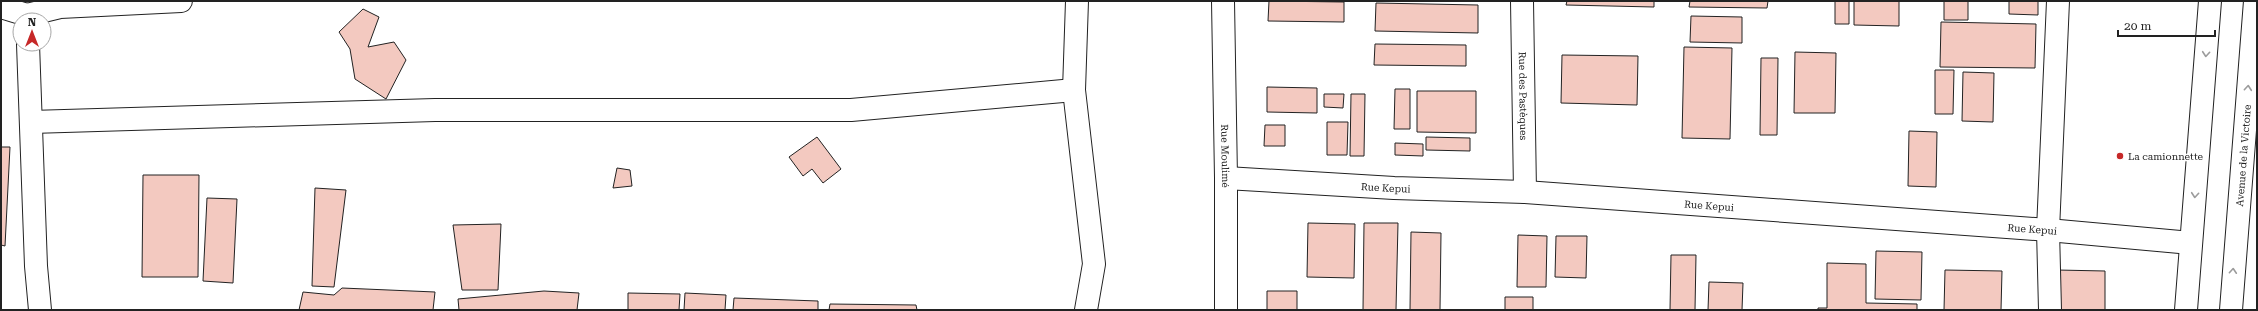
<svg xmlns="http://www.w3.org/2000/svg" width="2258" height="311" font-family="'Roboto Serif',serif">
	<rect width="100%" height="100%" fill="#fff"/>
	<path fill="#f3c9c0" stroke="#222" d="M1269 1 1344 2V22L1268 21Z
		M1567 1H1654V7L1566 5Z
		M1690 1H1768L1767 8 1689 7Z
		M1835 1H1849V24H1835Z
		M1854 1H1899V26L1854 25Z
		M1944 1H1968V20H1944Z
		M2009 1H2038V15L2009 14Z
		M1376 3 1478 5V33L1375 31Z
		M363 9 379 17 368 47 394 42 406 60 386 99 355 79 350 49 339 32Z
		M1691 16 1742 17V43L1690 42Z
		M1941 22 2036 24 2035 68 1940 67Z
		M1375 44 1466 45V66L1374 65Z
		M1684 47 1732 48 1730 139 1682 138Z
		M1795 52 1836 53 1835 113H1794Z
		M1562 55 1638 56 1637 105 1561 103Z
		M1761 58H1778L1777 135H1760Z
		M1935 70H1954L1953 114H1935Z
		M1963 72 1994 73 1993 122 1962 121Z
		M1267 87 1317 88V113L1267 112Z
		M1395 89H1410V129H1394Z
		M1417 91H1476V133L1417 132Z
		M1324 94H1344L1343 108 1324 107Z
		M1351 94H1365L1364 156H1350Z
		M1327 122H1348L1347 155H1327Z
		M1265 125H1285V146H1264Z
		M1909 131 1937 132 1936 187 1908 186Z
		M817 137 841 169 823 183 812 169 803 176 789 157Z
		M1426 137 1470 138V151L1426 150Z
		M1395 143 1423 144V156L1395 155Z
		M1 147H10L5 246 1 245Z
		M617 168 630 170 632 186 613 188Z
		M143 175H199L198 277H142Z
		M315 188 346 190 334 287 312 286Z
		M207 198 237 199 233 283 203 281Z
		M1308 223 1355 224 1354 278 1307 277Z
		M1364 223H1398L1396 310H1363Z
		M501 224 498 290H462L453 225Z
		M1411 232 1441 233 1440 310H1410Z
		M1518 235 1547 236 1546 287H1517Z
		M1556 236H1587L1586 278 1555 277Z
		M1876 251 1922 252 1921 300 1875 299Z
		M1671 255H1696L1695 310H1670Z
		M1827 263 1866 264V303L1917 304V310H1818V308H1827Z
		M1945 270 2002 271 2001 310H1944Z
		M2057 270 2105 271V310H2057Z
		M1709 282 1743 283 1742 310H1708Z
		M342 288 435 292 433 310H299L303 292 334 295Z
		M544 291 579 293 577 310H459L458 299Z
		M1267 291H1297V310H1267Z
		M628 293 680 294 679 310H628Z
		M685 293 726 295 725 310H684Z
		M1505 297H1533V310H1505Z
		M734 298 818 301V310H733Z
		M830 304 916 305 917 310H829Z"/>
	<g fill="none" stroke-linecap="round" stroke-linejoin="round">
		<g stroke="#222" stroke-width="24">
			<g id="minor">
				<path d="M1077 1 1074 90 1094 264 1086 310"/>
				<path id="s1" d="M1223 1 1226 178V310"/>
				<path id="s2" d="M1522 1 1525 192"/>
				<path d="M1 7 27 15V20"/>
				<path d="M27 15 60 7 181 1"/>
				<path d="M28 44 36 266 40 310"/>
				<path d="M31 122 435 110H851L1074 90"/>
				<path id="s3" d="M1226 178 1394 188 1525 192 2048 230 2191 243"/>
				<path d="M2050 310 2048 230 2058 1"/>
			</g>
		</g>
		<g stroke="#222" stroke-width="24">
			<g id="trunk">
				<path d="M2186 310 2210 1"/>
				<path id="s4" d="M2231 310 2255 1"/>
			</g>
		</g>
		<use href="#minor" stroke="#fff" stroke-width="22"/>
		<use href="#trunk" stroke="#fff" stroke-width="22"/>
	</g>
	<defs><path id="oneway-chevron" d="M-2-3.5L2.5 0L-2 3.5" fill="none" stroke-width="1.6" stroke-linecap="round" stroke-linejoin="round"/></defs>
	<g stroke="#9c9c9c">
		<use href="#oneway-chevron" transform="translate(2206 54) rotate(95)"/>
		<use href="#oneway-chevron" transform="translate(2248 88) rotate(-85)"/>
		<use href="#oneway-chevron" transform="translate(2195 195) rotate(95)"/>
		<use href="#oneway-chevron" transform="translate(2233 271) rotate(-86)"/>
	</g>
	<circle fill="#c62828" stroke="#fff" stroke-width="1.5" cx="2120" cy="156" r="4"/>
	<g text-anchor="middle" stroke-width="3" stroke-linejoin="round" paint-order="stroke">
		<g font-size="10" fill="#222" stroke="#fff">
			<text dy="4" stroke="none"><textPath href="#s2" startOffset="95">Rue des Pastèques</textPath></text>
			<text dy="4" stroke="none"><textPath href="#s1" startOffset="155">Rue Moulimé</textPath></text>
			<text dy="4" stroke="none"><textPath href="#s4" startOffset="155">Avenue de la Victoire</textPath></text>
			<text dy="4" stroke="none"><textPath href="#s3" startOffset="160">Rue Kepui</textPath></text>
			<text dy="4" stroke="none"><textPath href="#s3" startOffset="484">Rue Kepui</textPath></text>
			<text dy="4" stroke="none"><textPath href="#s3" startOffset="808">Rue Kepui</textPath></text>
		</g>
		<g font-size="10" fill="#222" stroke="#fff" text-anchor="start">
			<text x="2128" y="160">La camionnette</text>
		</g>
	</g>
	<rect width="2258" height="311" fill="none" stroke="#222222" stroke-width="4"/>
	<g transform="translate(32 32)"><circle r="19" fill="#ffffff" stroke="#a7a7a7"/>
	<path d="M0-3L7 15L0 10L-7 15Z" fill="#c62828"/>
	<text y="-6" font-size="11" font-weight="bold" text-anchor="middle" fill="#222222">N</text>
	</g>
	<path d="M2118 30v6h97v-6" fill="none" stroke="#222222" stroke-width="2"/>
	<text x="2124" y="30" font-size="12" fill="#222222" stroke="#ffffff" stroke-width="3" paint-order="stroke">20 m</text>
</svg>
